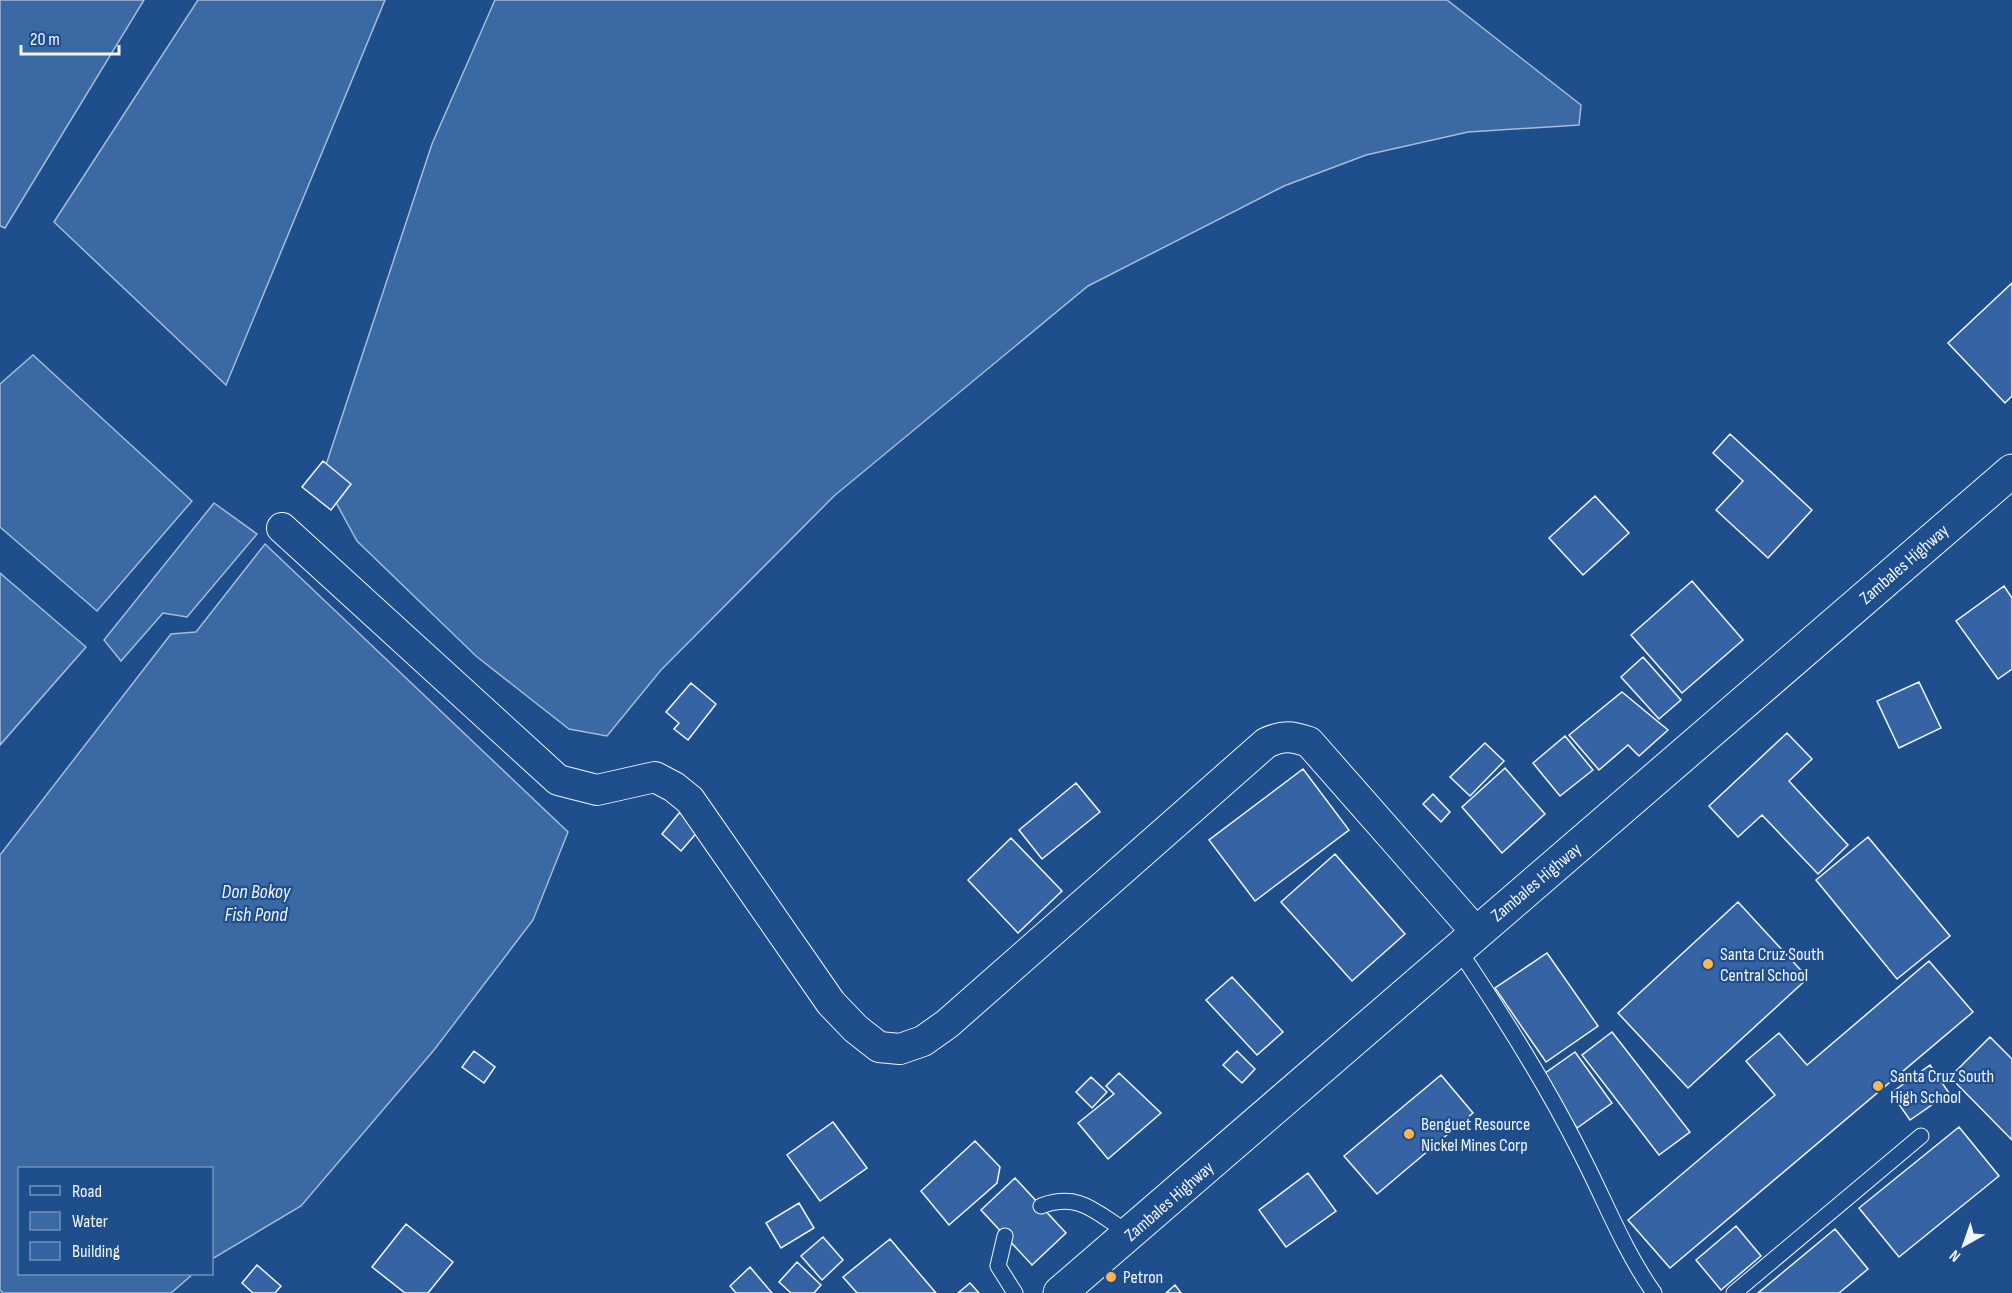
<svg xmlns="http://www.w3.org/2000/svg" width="2012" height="1293" font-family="'Sofia Sans Condensed',sans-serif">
	<rect width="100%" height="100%" fill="#1f4e8c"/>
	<path fill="#3b69a3" stroke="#a8bbd7" stroke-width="1.5" d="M0 0H144L5 228 0 226Z
		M198 0H385L226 385 54 222Z
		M495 0H1447L1581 105 1579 125 1468 132 1366 155 1284 186 1088 286 834 496 661 670 607 736 569 729 476 656 357 541 322 477 432 144Z
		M33 355 192 501 97 611 0 527V384Z
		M214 503 257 534 187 617 163 613 121 661 104 640Z
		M265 544 568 832 533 920 434 1050 301 1206 212 1259V1168H20V1274H193L171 1293H3L0 1290V855L171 634 196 632Z
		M0 573 86 647 0 745Z"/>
	<path fill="#3563a3" stroke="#f2f6ff" stroke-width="1.5" d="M2012 283V396L2005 403 1948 343Z
		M1730 434 1812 510 1768 558 1716 510 1743 481 1713 453Z
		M323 461 351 484 331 510 302 487Z
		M1595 496 1629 533 1583 575 1549 538Z
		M1692 581 1743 640 1682 693 1631 635Z
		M2004 586 2012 598V669L1998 679 1956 621Z
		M1643 657 1681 700 1659 719 1621 677Z
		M1919 682 1941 728 1899 748 1877 701Z
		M691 683 716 704 688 740 674 729 679 723 666 712Z
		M1622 692 1668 730 1639 756 1628 745 1599 770 1569 735Z
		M1787 733 1812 759 1789 781 1848 845 1818 874 1762 815 1738 837 1709 806Z
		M1565 736 1593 770 1560 796 1533 763Z
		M1485 743 1504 761 1470 796 1450 777Z
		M1505 768 1545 814 1502 853 1462 807Z
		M1303 769 1349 830 1255 901 1209 840Z
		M1076 783 1100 812 1042 859 1019 830Z
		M1433 794 1450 812 1441 822 1423 804Z
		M680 812 700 829 681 851 662 834Z
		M1868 837 1950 936 1897 979 1816 880Z
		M1011 838 1062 891 1018 933 968 880Z
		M1335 854 1405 934 1352 981 1281 902Z
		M1738 902 1808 978 1688 1088 1618 1013Z
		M1547 953 1598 1026 1546 1062 1495 988Z
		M1929 961 1973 1012 1670 1268 1628 1220 1775 1095 1746 1061 1779 1033 1807 1065Z
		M1232 977 1283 1032 1257 1055 1206 1000Z
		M1612 1032 1690 1132 1659 1155 1582 1055Z
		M1990 1037 2012 1059V1140L1950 1077Z
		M474 1051 495 1067 484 1083 462 1067Z
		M1237 1051 1255 1069 1242 1083 1223 1065Z
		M1575 1052 1612 1103 1577 1128 1541 1076Z
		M1930 1065 1949 1093 1910 1120 1891 1093Z
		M1119 1073 1161 1113 1108 1159 1078 1123 1114 1094 1106 1086Z
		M1441 1075 1473 1113 1377 1194 1344 1156Z
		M1091 1077 1107 1092 1092 1108 1076 1092Z
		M833 1122 867 1168 820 1201 787 1155Z
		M1959 1127 1999 1176 1899 1257 1859 1208Z
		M975 1141 1000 1167 997 1183 949 1225 921 1191Z
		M1308 1173 1336 1211 1286 1247 1259 1210Z
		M1015 1178 1066 1233 1032 1265 981 1210Z
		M799 1203 814 1228 781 1248 766 1223Z
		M406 1224 453 1262 428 1293H405L372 1267Z
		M1736 1226 1761 1256 1721 1290 1696 1260Z
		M1835 1229 1868 1269 1839 1293H1758Z
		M823 1237 843 1260 822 1280 801 1256Z
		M890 1239 936 1293H857L843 1277Z
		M797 1262 821 1285 814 1293H791L779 1282Z
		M257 1265 281 1286 275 1293H253L242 1283Z
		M750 1267 772 1293H736L730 1286Z
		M970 1283 979 1293H958Z
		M1175 1285 1181 1293H1166Z"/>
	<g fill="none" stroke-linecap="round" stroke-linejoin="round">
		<g stroke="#f2f6ff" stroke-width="17">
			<path id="lane" d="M1458 949C1502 1014 1545 1082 1580 1152 1605 1200 1623 1249 1654 1293
				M1041 1206C1082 1191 1097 1215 1131 1234
				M1005 1236 998 1266 1015 1293
				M1734 1293 1921 1136"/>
		</g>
		<g stroke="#f2f6ff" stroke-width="32">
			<path id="street" d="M282 528 558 780 597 790 655 777 674 787 690 800 831 1003 856 1029 879 1047 900 1049 923 1041 947 1024 1266 743C1283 735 1292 736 1309 742L1477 933"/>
		</g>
		<g stroke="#f2f6ff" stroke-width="35">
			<path id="primary" d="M1060 1293 2012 471"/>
		</g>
		<use href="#lane" stroke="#1f4e8c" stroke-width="15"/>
		<use href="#street" stroke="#1f4e8c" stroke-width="30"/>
		<use href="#primary" stroke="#1f4e8c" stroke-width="33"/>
	</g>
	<g fill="#ffb74d" stroke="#1f4e8c" stroke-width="2">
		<circle cx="1708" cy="964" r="6"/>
		<circle cx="1878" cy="1086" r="6"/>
		<circle cx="1409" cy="1134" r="6"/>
		<circle cx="1111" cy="1277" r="6"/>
	</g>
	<g text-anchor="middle" stroke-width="4.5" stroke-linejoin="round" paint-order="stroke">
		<g font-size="18" fill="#f2f6ff" stroke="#1f4e8c">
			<text transform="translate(1904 564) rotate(-41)" y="6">Zambales Highway</text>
			<text transform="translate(1536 882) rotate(-40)" y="6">Zambales Highway</text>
			<text transform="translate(1169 1201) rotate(-41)" y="6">Zambales Highway</text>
		</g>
		<g font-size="18" fill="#f2f6ff" stroke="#1f4e8c" text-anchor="start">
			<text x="1720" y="960">Santa Cruz South<tspan x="1720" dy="21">Central School</tspan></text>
			<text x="1890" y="1082">Santa Cruz South<tspan x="1890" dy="21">High School</tspan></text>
			<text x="1421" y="1130">Benguet Resource<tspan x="1421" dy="21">Nickel Mines Corp</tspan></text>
			<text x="1123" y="1283">Petron</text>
		</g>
		<g font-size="20" font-style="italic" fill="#f2f6ff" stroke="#1f4e8c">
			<text x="256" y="898">Don Bokoy<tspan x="256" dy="23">Fish Pond</tspan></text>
		</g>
	</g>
	<rect x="18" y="1167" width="195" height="108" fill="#1f4e8c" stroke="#7391ba" stroke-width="1.5"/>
	<rect x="30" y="1186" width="30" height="9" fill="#1f4e8c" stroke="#7391ba" stroke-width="1.5"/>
	<text x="72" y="1197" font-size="18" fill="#f2f6ff">Road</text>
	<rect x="30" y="1212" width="30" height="18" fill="#3b69a3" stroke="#7391ba" stroke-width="1.5"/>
	<text x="72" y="1227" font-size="18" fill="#f2f6ff">Water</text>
	<rect x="30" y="1242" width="30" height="18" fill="#3563a3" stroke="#7391ba" stroke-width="1.5"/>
	<text x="72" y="1257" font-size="18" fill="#f2f6ff">Building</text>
	<g transform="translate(1964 1245) rotate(220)" stroke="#1f4e8c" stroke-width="4.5" paint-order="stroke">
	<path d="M0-4.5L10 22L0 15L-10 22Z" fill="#f2f6ff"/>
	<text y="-9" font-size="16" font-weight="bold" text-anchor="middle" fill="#f2f6ff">N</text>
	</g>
	<path d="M21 45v9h98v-9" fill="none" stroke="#f2f6ff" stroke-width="3"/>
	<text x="30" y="45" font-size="18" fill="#f2f6ff" stroke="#1f4e8c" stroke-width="4.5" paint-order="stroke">20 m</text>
</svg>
